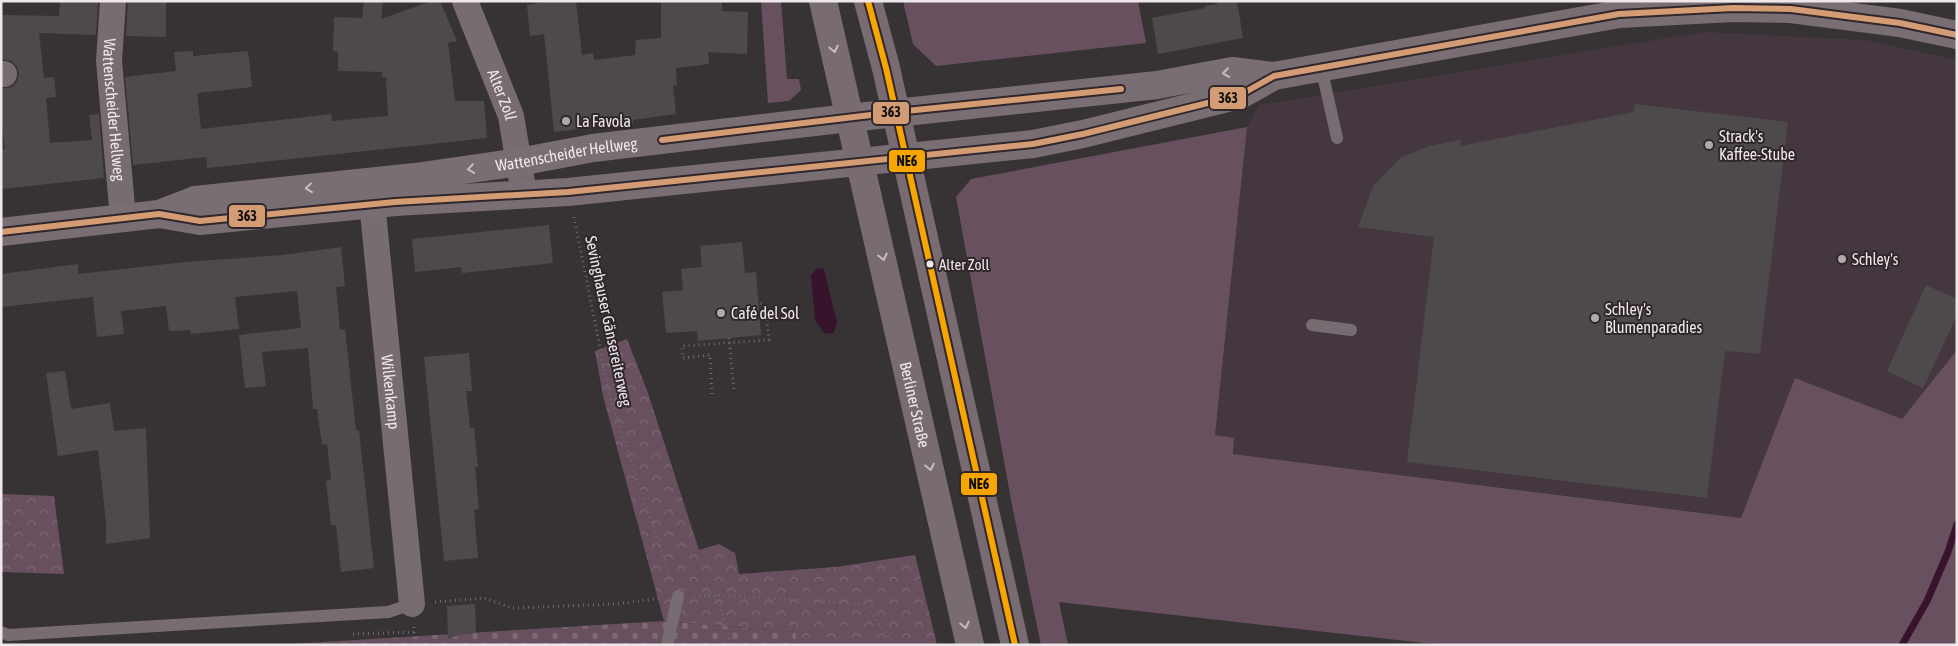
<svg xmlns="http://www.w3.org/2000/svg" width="1958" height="646" font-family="'Asap Condensed',sans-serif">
	<defs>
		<pattern id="forest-crowns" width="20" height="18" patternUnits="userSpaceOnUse" patternTransform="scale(1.25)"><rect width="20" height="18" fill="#69505f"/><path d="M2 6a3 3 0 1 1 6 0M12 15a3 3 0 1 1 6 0" fill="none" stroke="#7f6976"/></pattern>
		<pattern id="cemetery-stones" width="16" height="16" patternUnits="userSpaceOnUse" patternTransform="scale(1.25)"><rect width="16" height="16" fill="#69505f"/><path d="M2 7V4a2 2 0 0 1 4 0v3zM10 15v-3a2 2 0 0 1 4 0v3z" fill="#7f6976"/></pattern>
	</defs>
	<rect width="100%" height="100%" fill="#373335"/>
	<path fill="#44373f" d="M1704 32 1865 40 1957 60V350L1902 419 1795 378 1742 518 1233 454 1234 438 1215 436 1247 127 1259 105Z"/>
	<path fill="#69505f" d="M761 1H781L787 79H799L801 90 789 101 768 103Z
		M903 1H1138L1146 43 936 66 913 44Z
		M1247 127 1215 435 1234 438 1233 454 1741 518 1795 378 1902 419 1957 350V645H1442L1059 602 1068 645H1041L1012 505 956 197 971 179Z"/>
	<path fill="url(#forest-crowns)" d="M627 339 648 393 699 550 719 544 735 553 739 574 836 567 915 555 937 645H798L794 632 664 621 603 396 595 351Z
		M1 494 54 496 64 574 1 572Z"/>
	<path fill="url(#cemetery-stones)" d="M664 621 795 632 798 645H275Z"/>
	<path fill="#37142b" d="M817 268 824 269 837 323 833 334 824 333 815 320 811 275Z"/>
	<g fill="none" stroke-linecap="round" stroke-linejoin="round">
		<path stroke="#37142b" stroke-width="7" d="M1902 645 1927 601 1948 552 1957 524"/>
	</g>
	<path fill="#4e4a4c" d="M60 1H98L96 35 39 33 44 78 54 77 56 97 46 98 50 143 92 140 89 115 99 114 104 178 1 189V149H5L1 116V89L12 87 17 81 19 74 17 67 12 61 1 59V15L59 16Z
		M128 1H166V37L126 36Z
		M364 1H383L381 19 432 1H440L457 41 448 43 455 101H484L487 138 207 168 206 157 133 165 125 77 176 71 174 52 193 51V56L248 51 252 87 197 93 201 129 331 114 332 121 388 116 386 77H382V72L338 71V52L333 51 334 17 362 18Z
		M551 1H576L582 55 593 53 594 60 635 55 636 40 661 38V1H722V11L748 12 747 54 708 52 709 64 676 68 677 85 673 86 676 114 633 120V123L554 132 544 34 530 36 527 5Z
		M1217 1H1237L1243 38 1158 54 1152 18 1205 8 1204 6 1217 4Z
		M1635 104 1788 122 1760 354 1725 351 1707 498 1407 462 1434 237 1358 227 1373 186 1400 158 1429 146 1461 140 1460 146 1634 112Z
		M549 225 553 263 462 273 461 267 415 272 412 239Z
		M742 242 745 273 756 272 761 335 698 341 697 331 666 333 662 292 683 290 681 269 702 267 700 246Z
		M341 247 345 286 336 287 340 330 345 329 356 430H359L374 568 341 572 336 525H331L326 481 331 480 327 444 322 445 317 409H313L308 348 262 352 266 386 245 388 239 335 301 328 297 291 235 297 239 329 191 334 190 330 169 331 166 306 121 311 124 334 97 337 93 297 1 307V274L78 264V274L185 262 283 255Z
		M1926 285 1957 299V316L1923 388 1887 371Z
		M469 353 472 391H466L470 428H474L478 467H475L479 509 474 510 478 558 444 561 424 357Z
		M65 371 71 409 110 403 114 431 146 428 150 538 106 544V522L98 450 58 456 46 373Z
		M475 604 476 633 460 635 448 639 447 606Z"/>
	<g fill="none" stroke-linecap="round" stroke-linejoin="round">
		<path stroke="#6f686c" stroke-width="3" stroke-dasharray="1 4" stroke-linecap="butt" d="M574 217 610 398 672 581
			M729 338 734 391
			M712 394 710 355 683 358 682 346 769 340 765 304 759 303
			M717 595 731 645
			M694 596 717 595 864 604 891 639 892 645
			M435 602 484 598 512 608 617 604 661 598
			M414 632 415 645
			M353 634 414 632V627"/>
		<path stroke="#776c72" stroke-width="12" d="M1321 67 1337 138
			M1312 325 1351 330
			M1 632 8 635 388 612 412 604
			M667 645 678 596"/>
		<g stroke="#776c72" stroke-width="26">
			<path id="s1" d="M113 1 109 61 123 218"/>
			<path id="s2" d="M465 1 511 116 524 194"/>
			<path d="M1 74H4"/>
			<path id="s3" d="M370 182 412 604"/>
		</g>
		<g stroke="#7a6e75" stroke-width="28">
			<path d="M159 214 200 221 395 202 568 192 1033 144 1083 134 1240 95 1274 76"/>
			<path id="s4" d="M1 232 159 214 195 200 415 177 519 162 593 148 849 118 1157 85 1232 71 1274 76 1619 14 1733 8 1791 9 1900 23 1957 35"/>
		</g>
		<g stroke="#786c72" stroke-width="28">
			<path id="s5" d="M823 1 970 645"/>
			<path d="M868 1 886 68 1015 645"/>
		</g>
		<g stroke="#2f272b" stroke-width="10">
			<path id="bus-1" d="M662 140 896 112 1121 89
				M1 232 159 214 200 221 395 202 568 192 1033 144 1083 134 1240 95 1274 76 1619 14 1733 8 1791 9 1900 23 1957 35"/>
		</g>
		<g stroke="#2f272b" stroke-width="10">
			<path id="bus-2" d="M868 1 886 68 1015 645"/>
		</g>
		<use href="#bus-1" stroke="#d39c74" stroke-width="6"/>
		<use href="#bus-2" stroke="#f7a600" stroke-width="6"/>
	</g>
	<defs><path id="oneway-chevron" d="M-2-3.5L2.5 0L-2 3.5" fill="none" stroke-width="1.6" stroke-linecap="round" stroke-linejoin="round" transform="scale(1.25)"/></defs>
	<g stroke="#c5bdc1">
		<use href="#oneway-chevron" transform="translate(834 49) rotate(77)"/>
		<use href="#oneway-chevron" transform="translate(883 257) rotate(77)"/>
		<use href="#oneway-chevron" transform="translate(930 467) rotate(78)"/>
		<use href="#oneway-chevron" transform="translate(965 625) rotate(77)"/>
	</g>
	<g stroke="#c5bdc2">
		<use href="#oneway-chevron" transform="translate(1226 73) rotate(172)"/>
		<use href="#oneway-chevron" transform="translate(471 169) rotate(172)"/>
		<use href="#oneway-chevron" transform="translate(309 188) rotate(174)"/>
	</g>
	<g fill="#aea9ab" stroke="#2f272b" stroke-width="2">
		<circle cx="566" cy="121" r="5"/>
		<circle cx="1709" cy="145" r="5"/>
		<circle cx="1842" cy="259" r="5"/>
		<circle cx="721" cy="313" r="5"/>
		<circle cx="1595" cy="318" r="5"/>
	</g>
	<circle fill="#eee8eb" stroke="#2f272b" stroke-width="2" cx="930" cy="264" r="4.5"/>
	<g text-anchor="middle" stroke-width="4" stroke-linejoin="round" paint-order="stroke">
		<g font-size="15" fill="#eee8eb" stroke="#2f272b" text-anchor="start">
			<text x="939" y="270">Alter Zoll</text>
		</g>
		<g font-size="16" fill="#eee8eb" stroke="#2f272b">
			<text dy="6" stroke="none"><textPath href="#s2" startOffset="101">Alter Zoll</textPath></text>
			<text dy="6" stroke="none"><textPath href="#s1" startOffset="109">Wattenscheider Hellweg</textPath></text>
			<text dy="6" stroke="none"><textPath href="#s4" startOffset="572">Wattenscheider Hellweg</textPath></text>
			<text transform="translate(609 321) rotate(78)" y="6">Sevinghauser Gänsereiterweg</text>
			<text dy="6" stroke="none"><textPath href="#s3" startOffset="211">Wilkenkamp</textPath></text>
			<text dy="6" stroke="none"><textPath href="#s5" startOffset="414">Berliner Straße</textPath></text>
		</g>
		<g font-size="16" fill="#eee8eb" stroke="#2f272b" text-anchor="start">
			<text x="576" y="127">La Favola</text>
			<text x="1719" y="142">Strack's<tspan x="1719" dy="18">Kaffee-Stube</tspan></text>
			<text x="1852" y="265">Schley's</text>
			<text x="1605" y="315">Schley's<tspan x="1605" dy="18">Blumenparadies</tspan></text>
			<text x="731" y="319">Café del Sol</text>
		</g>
	</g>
	<g stroke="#2f272b" stroke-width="2">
		<rect x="1209" y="86" width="38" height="24" rx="5" fill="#d39c74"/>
		<rect x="872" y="101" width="38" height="24" rx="5" fill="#d39c74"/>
		<rect x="888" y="149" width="38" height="24" rx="5" fill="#f7a600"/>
		<rect x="228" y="204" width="38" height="24" rx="5" fill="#d39c74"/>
		<rect x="960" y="472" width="38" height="24" rx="5" fill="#f7a600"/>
	</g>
	<g font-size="14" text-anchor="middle" font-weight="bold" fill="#111">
		<text x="1228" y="103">363</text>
		<text x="891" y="117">363</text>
		<text x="907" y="166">NE6</text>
		<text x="247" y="221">363</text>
		<text x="979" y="489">NE6</text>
	</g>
	<rect width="1958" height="646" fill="none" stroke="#eee8eb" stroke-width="5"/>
</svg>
